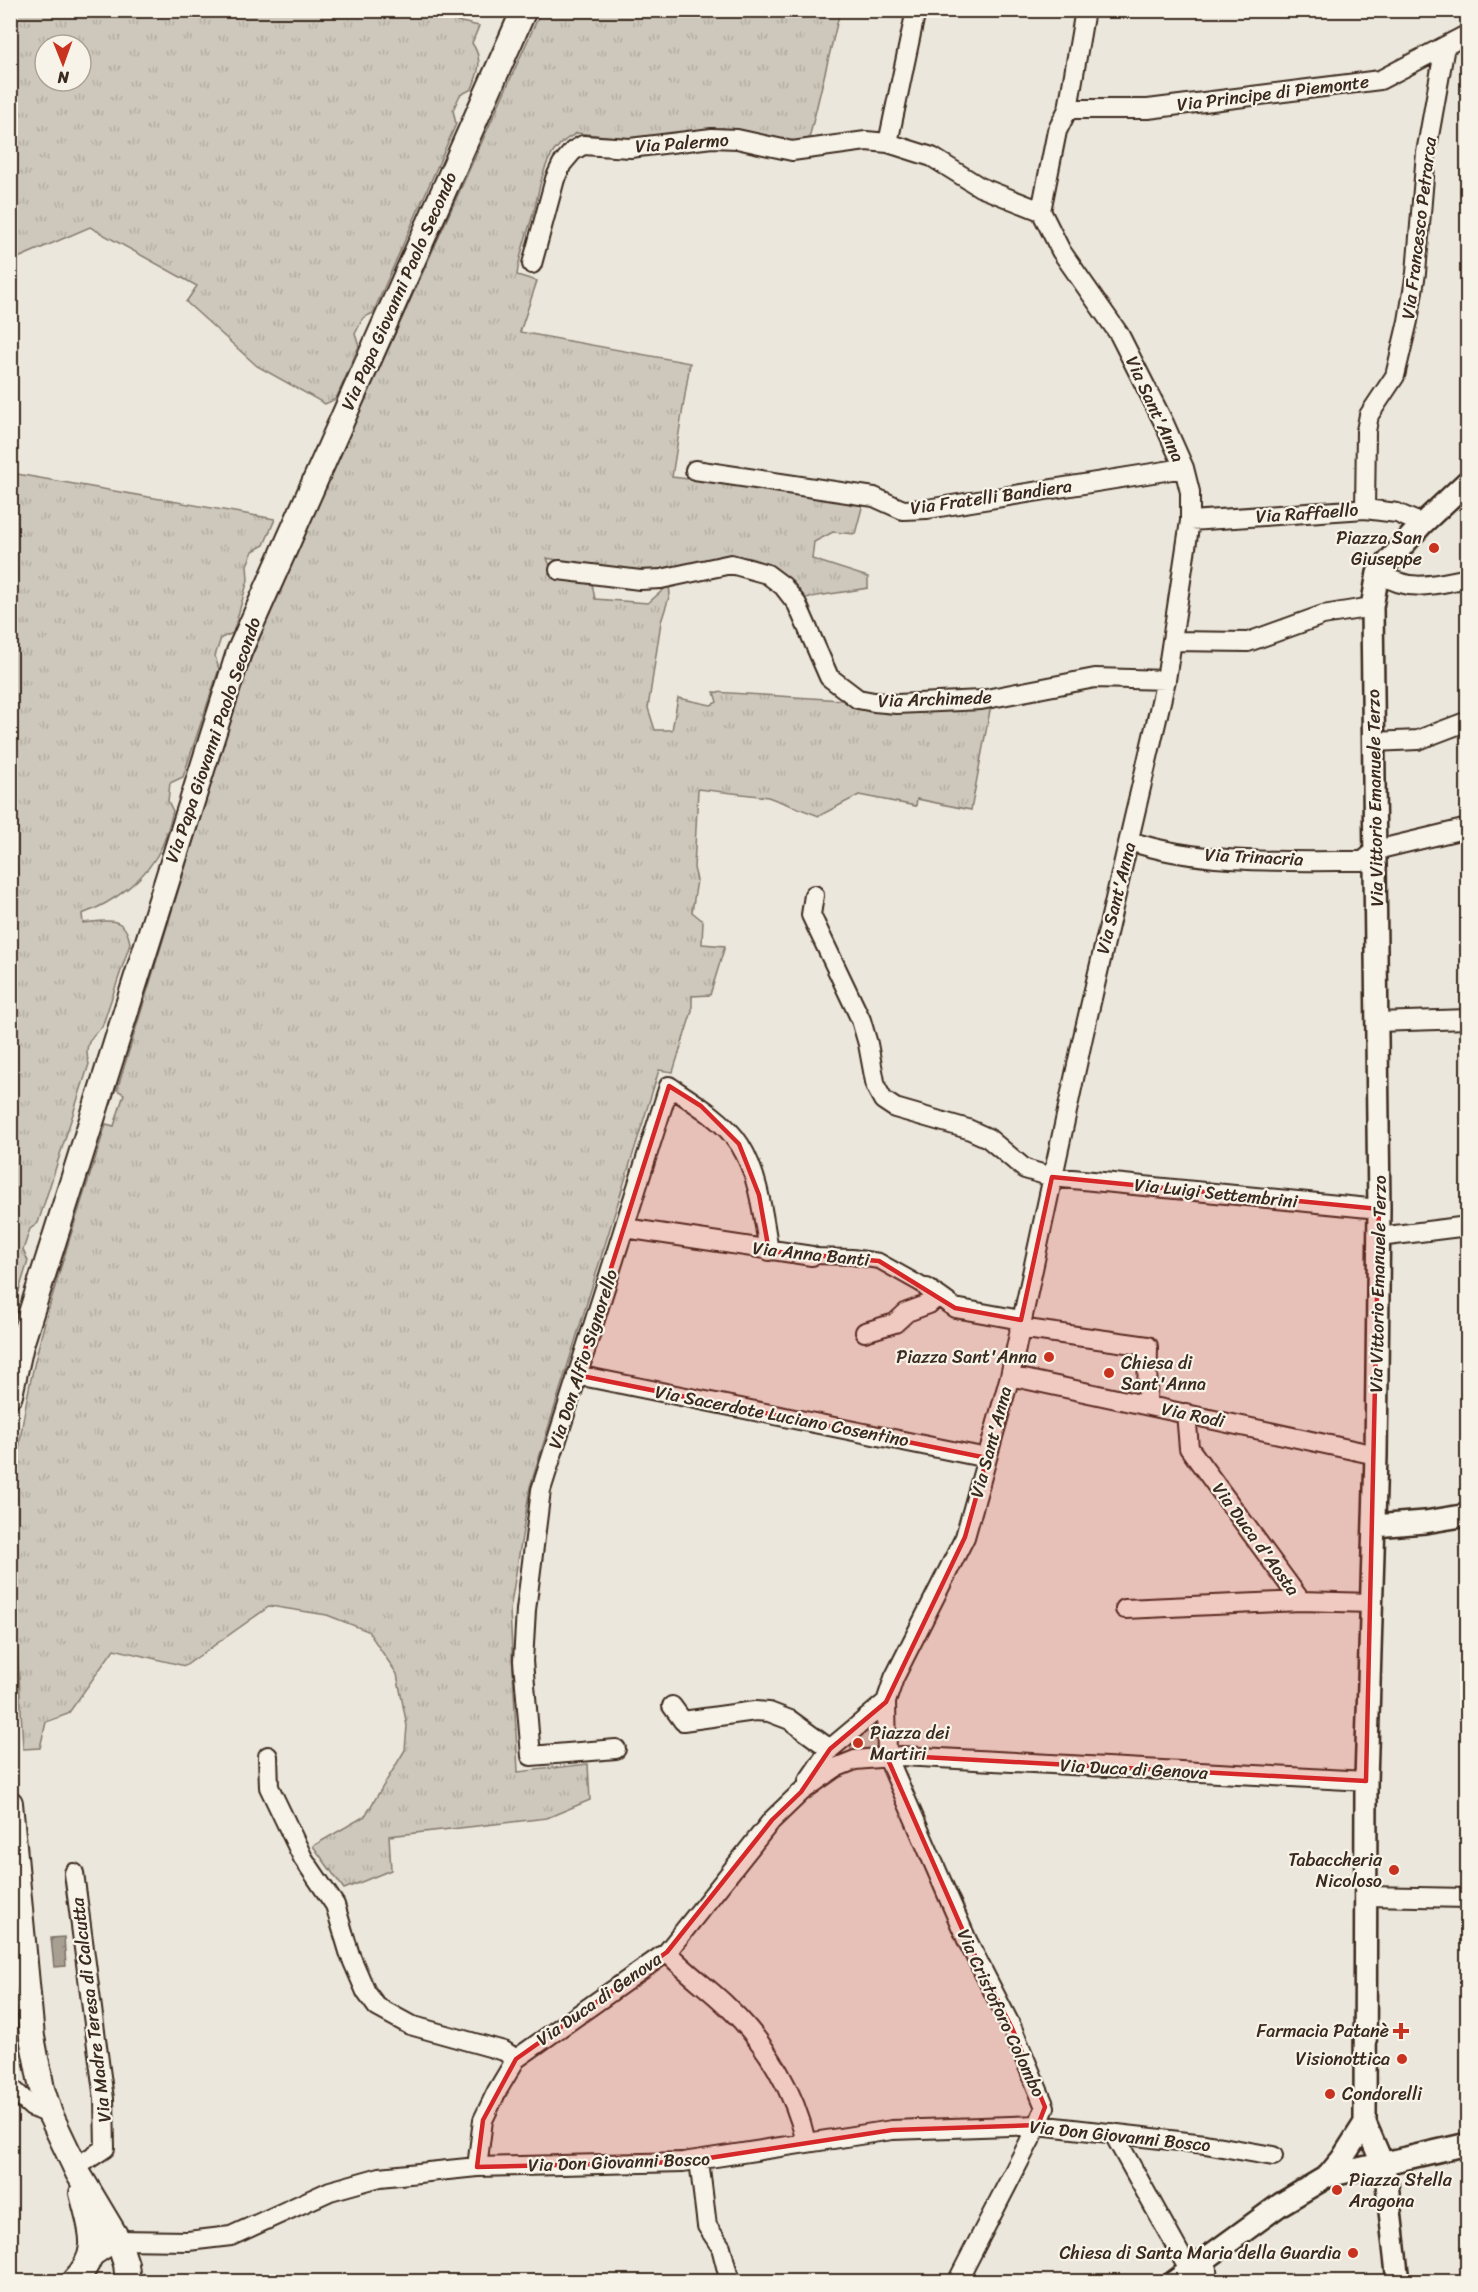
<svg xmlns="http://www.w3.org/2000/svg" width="1478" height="2292" font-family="Sriracha,sans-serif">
	<defs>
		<pattern id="grass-tufts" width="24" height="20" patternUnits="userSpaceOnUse" patternTransform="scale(1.5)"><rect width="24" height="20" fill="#cec8bc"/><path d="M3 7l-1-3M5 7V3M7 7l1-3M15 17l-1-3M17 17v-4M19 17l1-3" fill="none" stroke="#b2aca1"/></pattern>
		<pattern id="water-ripples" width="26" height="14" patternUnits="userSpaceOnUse" patternTransform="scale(1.5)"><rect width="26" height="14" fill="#a89f93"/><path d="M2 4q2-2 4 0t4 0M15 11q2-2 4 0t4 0" fill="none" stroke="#8a8277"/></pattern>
	</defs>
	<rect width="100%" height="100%" fill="#ece7dc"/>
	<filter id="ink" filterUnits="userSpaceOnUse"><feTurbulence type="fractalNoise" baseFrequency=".0167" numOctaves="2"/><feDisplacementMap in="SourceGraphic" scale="12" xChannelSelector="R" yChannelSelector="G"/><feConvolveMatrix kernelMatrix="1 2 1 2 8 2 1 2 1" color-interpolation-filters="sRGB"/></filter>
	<g filter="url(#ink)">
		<path fill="url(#grass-tufts)" stroke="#84796d" stroke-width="1.5" fill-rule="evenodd" d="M409 10 479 26 472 43C483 59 479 71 472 89L460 95 453 110 456 124 373 313 363 318 355 334 359 346 336 399 325 404 257 366 186 302 197 286 90 227 11 261V11ZM45 45H81V81H45Z
			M541 11H840L808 143 792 144 722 128 633 139 577 133C545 148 542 176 535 207 529 230 520 250 517 275L537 281 520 332 690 363 672 477 864 500 855 534 833 532 814 542 812 559 868 577V588L805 598C745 526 711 568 637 571 608 572 575 563 547 558L555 579 592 584 595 599 648 603 669 585 670 594 661 622 648 708 655 730H672L678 698 711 705 717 702 714 692 842 700 869 712H925L991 705 971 810 917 799 916 806 859 795 819 816 768 797 698 789 694 868 697 880 692 912 703 921 702 944 725 946 710 995 692 996V1011L673 1072 659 1070 530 1487 510 1610 518 1772 588 1764 590 1800 547 1818 389 1836 391 1870 344 1889 313 1846 365 1816 405 1750 407 1726 397 1674 368 1631 327 1615 270 1606 185 1666 114 1649 68 1714 46 1722 40 1748 23 1749C19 1656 8 1560 17 1467 28 1350 72 1236 106 1124L114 1126 124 1094 117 1090 244 676 277 595Z
			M11 473 275 519 264 545 253 551 247 565 248 580 233 633 221 638 215 656 219 669 183 777 170 783 168 801 173 811C170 822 167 835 162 846 148 878 113 903 82 914L83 923C106 921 126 914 130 944L102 1027C88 1038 84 1048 89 1064L38 1223 30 1229 23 1250 28 1261 11 1317Z"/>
		<path fill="#cec8bc" stroke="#84796d" stroke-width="1.5" d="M870 1727H876L877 1749 853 1753 850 1747Z"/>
		<path fill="url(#water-ripples)" stroke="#7c7064" stroke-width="1.5" d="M64 1937 66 1966 54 1967 51 1938Z"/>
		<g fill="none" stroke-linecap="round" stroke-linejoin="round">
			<g stroke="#3b2a1e" stroke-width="18">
				<path id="pedestrian" d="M812 1256 852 1257 879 1261 927 1288"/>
			</g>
			<g stroke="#3b2a1e" stroke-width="22">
				<path id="minor" d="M1068 109H1148L1380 80 1468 34
					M888 143 916 10
					M532 264 555 179 562 164 573 151 583 145 630 148 712 138 737 139 792 151 866 141 888 143 932 157 980 187 1041 211
					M695 470 874 497 903 510 927 509 1184 468
					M1365 509 1366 431 1369 415 1395 376 1408 321 1416 273 1426 153 1445 46
					M1190 521 1365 509 1397 513 1422 524
					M559 570 640 580 661 579 731 564 767 574 783 586 797 604 829 677 858 699 874 702 897 704 981 700 1095 678 1166 680
					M1378 573C1411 593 1432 585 1468 578
					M1172 641 1248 642 1323 615 1372 607
					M1374 742 1418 740 1468 721
					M1130 841C1199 865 1291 861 1363 861L1376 850 1468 828
					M814 895 811 915 861 1020 868 1044 876 1087 883 1100 895 1108 968 1129 988 1138 1025 1169 1052 1177 1379 1209
					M1377 1022 1468 1019
					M625 1228 812 1256
					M1379 1237 1468 1226
					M927 1288 955 1308 1021 1320
					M1019 1328 1148 1346 1147 1405
					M865 1332 895 1323 907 1312 929 1304 938 1296
					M577 1375 987 1458
					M1010 1376 1376 1455
					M1186 1413 1189 1448 1301 1601 1371 1603
					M1125 1609 1301 1601
					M672 1706 683 1721 755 1711 769 1712 790 1720 830 1749
					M616 1749 531 1756 523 1661 526 1610 541 1490 669 1086C692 1101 725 1121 740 1145 759 1175 763 1216 769 1251
					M268 1756 269 1787 303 1858 335 1905 350 1955 366 1992 377 2007 410 2025 504 2051 516 2059
					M808 1781 830 1749 886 1702
					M74 1873 104 2099 105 2148 75 2168
					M1366 1896 1468 1898
					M667 1952C686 1973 709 1988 729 2008 766 2043 795 2092 806 2142
					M10 2087 32 2107 50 2114
					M1113 2133 1189 2270
					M699 2160 707 2226 721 2247 730 2282
					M477 2167 483 2120 497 2091 516 2059 667 1952 772 1820 801 1792 835 1768 855 1760 902 1756 1366 1781
					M93 2257 118 2240 188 2241 231 2236 330 2191 380 2177 477 2167 683 2162 892 2130 1038 2125 1205 2144 1273 2156
					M1206 2258 1208 2282
					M957 2282 1038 2125 1045 2107 1012 2028 967 1940 887 1756 886 1702 894 1678 965 1537 1010 1376 1083 1037 1166 680 1190 521V492L1184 468 1164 423 1119 334 1061 251 1041 211 1057 131 1068 109 1085 10"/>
			</g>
			<g stroke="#3b2a1e" stroke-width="26">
				<path id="tertiary" d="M1374 1526 1425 1522 1468 1515
					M1328 2176 1342 2159 1365 2123
					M1174 2282 1281 2204 1328 2176 1468 2144
					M1398 2282 1387 2184 1383 2165 1365 2123 1366 1781 1376 1455 1379 1209 1372 607 1378 573 1422 524 1468 481"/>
			</g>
			<g stroke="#3b2a1e" stroke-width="28">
				<path id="secondary" d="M10 1395 21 1345 239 652 524 10
					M10 1803 32 2037 42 2089 50 2114 78 2173 118 2240 126 2264 128 2282
					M73 2282C103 2252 91 2230 82 2193"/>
			</g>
			<use href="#pedestrian" stroke="#f7f3e8" stroke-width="14"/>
			<use href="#minor" stroke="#f7f3e8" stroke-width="18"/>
			<use href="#tertiary" stroke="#f7f3e8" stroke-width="21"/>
			<use href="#secondary" stroke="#f7f3e8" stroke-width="24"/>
		</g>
	</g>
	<path fill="#d62828" fill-opacity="0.2" stroke="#d62828" stroke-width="4.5" stroke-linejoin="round" d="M669 1086 701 1106 739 1144 759 1195 769 1251 879 1261 955 1308 1021 1320 1052 1177 1379 1209 1366 1781 886 1755 967 1940 1012 2028 1045 2107 1038 2125 892 2130 683 2162 477 2167 483 2120 516 2059 667 1952 772 1820 801 1792 830 1749 886 1702 965 1537 987 1458 577 1375Z"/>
	<g fill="#c8321e" stroke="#f7f3e8" stroke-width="2">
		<circle cx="1434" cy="548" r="6"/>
		<circle cx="1049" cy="1357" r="6"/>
		<circle cx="1109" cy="1373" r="6"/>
		<circle cx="858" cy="1743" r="6"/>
		<circle cx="1394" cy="1870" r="6"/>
		<path d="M1398 2022h6v6h6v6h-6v6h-6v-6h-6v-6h6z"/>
		<circle cx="1402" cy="2059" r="6"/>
		<circle cx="1330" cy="2094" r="6"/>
		<circle cx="1337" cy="2190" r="6"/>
		<circle cx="1353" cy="2253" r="6"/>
	</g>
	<g text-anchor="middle" stroke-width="4.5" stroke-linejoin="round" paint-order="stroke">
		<g font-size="18" fill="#3b2a1e" stroke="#f7f3e8">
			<text transform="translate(1273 93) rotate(-7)" y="6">Via Principe di Piemonte</text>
			<text transform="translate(682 143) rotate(-4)" y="6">Via Palermo</text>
			<text transform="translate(1419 228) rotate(-83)" y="6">Via Francesco Petrarca</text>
			<text transform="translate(399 291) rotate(-66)" y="6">Via Papa Giovanni Paolo Secondo</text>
			<text transform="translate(1155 409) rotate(65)" y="6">Via Sant'Anna</text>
			<text transform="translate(991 497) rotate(-8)" y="6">Via Fratelli Bandiera</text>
			<text transform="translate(1307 513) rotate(-4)" y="6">Via Raffaello</text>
			<text transform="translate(935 699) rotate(-2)" y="6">Via Archimede</text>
			<text transform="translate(213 740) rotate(-71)" y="6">Via Papa Giovanni Paolo Secondo</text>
			<text transform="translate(1375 798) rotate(-91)" y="6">Via Vittorio Emanuele Terzo</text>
			<text transform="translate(1254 857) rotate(3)" y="6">Via Trinacria</text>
			<text transform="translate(1116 898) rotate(-76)" y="6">Via Sant'Anna</text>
			<text transform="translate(1216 1193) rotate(6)" y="6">Via Luigi Settembrini</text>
			<text transform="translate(811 1254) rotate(6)" y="6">Via Anna Banti</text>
			<text transform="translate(1378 1284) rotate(-89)" y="6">Via Vittorio Emanuele Terzo</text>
			<text transform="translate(583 1359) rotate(-72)" y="6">Via Don Alfio Signorello</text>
			<text transform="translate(1193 1415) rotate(12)" y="6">Via Rodi</text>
			<text transform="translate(782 1416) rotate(11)" y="6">Via Sacerdote Luciano Cosentino</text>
			<text transform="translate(991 1442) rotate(-75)" y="6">Via Sant'Anna</text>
			<text transform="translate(1256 1539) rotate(54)" y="6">Via Duca d'Aosta</text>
			<text transform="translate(1134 1769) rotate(3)" y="6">Via Duca di Genova</text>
			<text transform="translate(599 1999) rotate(-35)" y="6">Via Duca di Genova</text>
			<text transform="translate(91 2010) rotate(-97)" y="6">Via Madre Teresa di Calcutta</text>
			<text transform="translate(1001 2013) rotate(65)" y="6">Via Cristoforo Colombo</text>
			<text transform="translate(1120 2136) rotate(6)" y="6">Via Don Giovanni Bosco</text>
			<text transform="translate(619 2162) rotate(-2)" y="6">Via Don Giovanni Bosco</text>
		</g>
		<g font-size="18" fill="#3b2a1e" stroke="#f7f3e8" text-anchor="end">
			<text x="1422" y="544">Piazza San<tspan x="1422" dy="21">Giuseppe</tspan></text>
			<text x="1037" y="1363">Piazza Sant'Anna</text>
			<text x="1121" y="1369" text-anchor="start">Chiesa di<tspan x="1121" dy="21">Sant'Anna</tspan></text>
			<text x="870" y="1739" text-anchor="start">Piazza dei<tspan x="870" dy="21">Martiri</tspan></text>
			<text x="1382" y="1866">Tabaccheria<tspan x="1382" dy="21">Nicoloso</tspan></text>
			<text x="1389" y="2037">Farmacia Patanè</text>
			<text x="1390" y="2065">Visionottica</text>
			<text x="1342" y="2100" text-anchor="start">Condorelli</text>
			<text x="1349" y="2186" text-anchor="start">Piazza Stella<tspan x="1349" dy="21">Aragona</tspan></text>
			<text x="1341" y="2259">Chiesa di Santa Maria della Guardia</text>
		</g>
	</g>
	<rect width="1478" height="2292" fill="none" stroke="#f7f3e8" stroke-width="36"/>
	<rect x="18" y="18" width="1442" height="2256" fill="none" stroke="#3b2a1e" stroke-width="2" filter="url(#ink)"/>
	<g transform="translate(63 63) rotate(179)"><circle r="28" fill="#f7f3e8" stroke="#aca397" stroke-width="1.5"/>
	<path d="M0-4.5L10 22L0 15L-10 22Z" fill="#c8321e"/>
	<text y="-9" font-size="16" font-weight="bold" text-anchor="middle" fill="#3b2a1e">N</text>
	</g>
</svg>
